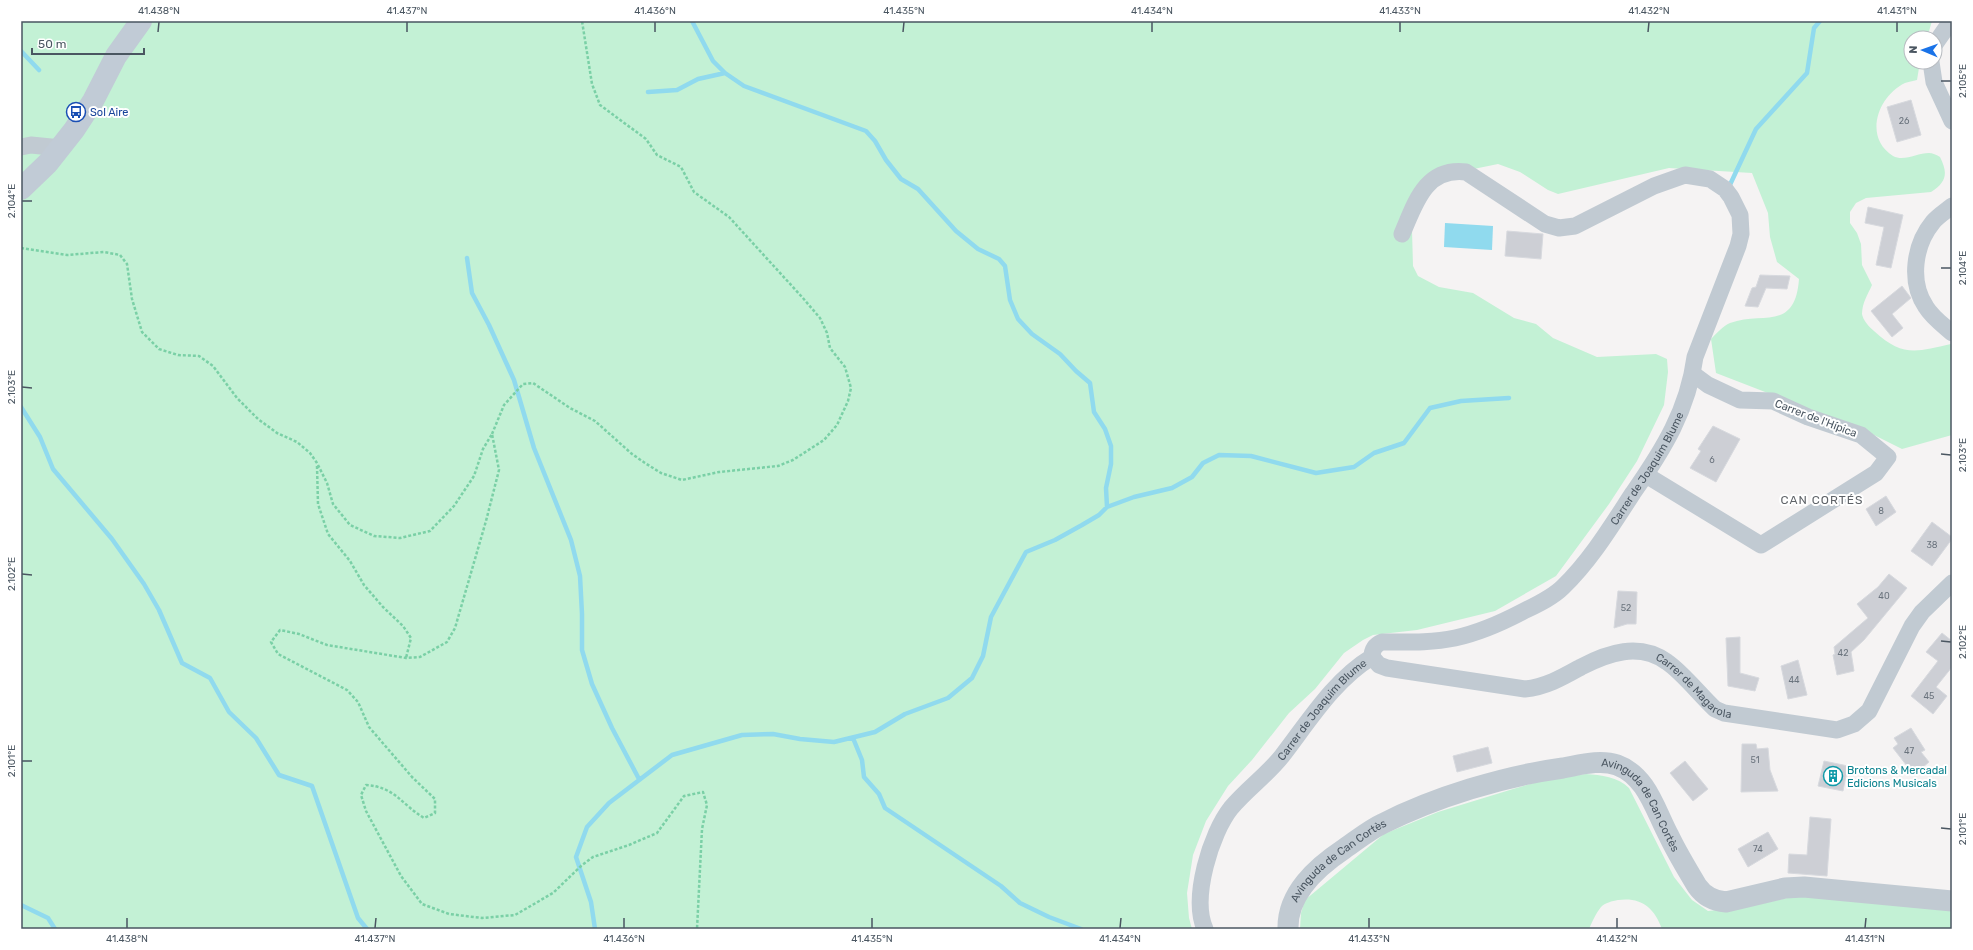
<svg xmlns="http://www.w3.org/2000/svg" width="1973" height="950" font-family="Rubik,sans-serif">
	<rect width="100%" height="100%" fill="#f5f3f3"/>
	<path fill="#c3f1d5" d="M21 21H1932L1927 38H1911V62H1920L1917 80C1913 81 1908 82 1905 83 1878 96 1863 137 1893 156 1904 162 1917 153 1929 153 1932 153 1937 155 1940 157 1948 173 1947 182 1931 192L1866 198 1856 203 1850 212V223L1857 233 1861 244 1862 265 1872 285C1868 294 1862 303 1862 314 1863 320 1869 327 1874 331 1902 357 1916 352 1951 344L1952 345V435L1902 449 1866 431 1716 373 1711 339C1716 334 1723 326 1730 323 1763 311 1795 332 1799 279L1777 262 1770 237 1768 213 1752 173 1669 168 1558 194 1548 190 1520 172 1498 164 1459 172 1430 189 1412 230 1413 266 1418 276 1439 287 1473 293 1514 318 1536 324 1553 338 1597 357 1656 354 1667 359 1668 372 1664 405 1637 461 1609 504 1556 576 1495 611 1417 630 1373 635 1363 640 1344 653 1315 689 1289 713 1252 760 1228 786 1206 821 1193 855 1187 893 1189 918 1192 929H21Z
		M1586 774C1601 775 1618 777 1629 788L1674 877 1692 900 1708 911 1751 906 1805 894 1952 908V929H1662C1654 907 1641 897 1618 900 1612 901 1605 903 1601 907 1596 913 1592 922 1589 929H1300L1301 913 1305 900 1384 834 1438 812 1513 789 1544 780Z"/>
	<path fill="#90daee" d="M1445 223 1493 226 1492 250 1444 247Z"/>
	<g fill="none" stroke-linecap="round" stroke-linejoin="round">
		<path stroke="#90daee" stroke-width="4.5" d="M692 21 713 61 725 73
			M21 51 39 70
			M648 92 677 90 698 79 725 73 744 86 866 131 875 141 886 160 901 179 918 189 956 231 978 249 999 259 1005 266 1010 300 1018 319 1032 334 1060 354 1076 371 1090 383 1094 412 1105 429 1111 446V464L1106 488 1107 507
			M1728 189 1756 129 1807 73 1814 28 1820 21
			M467 258 472 293 489 325 514 380 534 448 571 540 580 576 582 614V650L592 684 612 728 639 779
			M21 407 40 437 53 469 112 539 144 584 159 610 182 663 210 678 229 712 256 738 279 775 312 786 358 918 367 929
			M853 738 862 760 864 777 879 794 885 808 1001 886 1020 903 1049 917 1081 929
			M21 905 48 918 55 929
			M595 929 591 902 576 857 587 827 609 803 672 755 742 735 773 734 800 739 834 742 875 732 905 714 948 698 972 678 983 656 991 617 1026 552 1055 540 1082 525 1099 515 1107 507 1134 497 1172 488 1192 477 1203 463 1219 455 1251 456 1316 473 1354 467 1374 453 1404 443 1430 408 1461 401 1509 398"/>
	</g>
	<path fill="#cdcfd5" stroke="#d7d9de" d="M1911 100 1921 135 1897 142 1887 107Z
		M1868 207 1903 215 1891 268 1876 265 1884 227 1865 223Z
		M1507 231 1543 234 1541 259 1505 256Z
		M1760 275 1790 276 1787 289 1766 288 1758 307 1745 306 1752 288 1756 287Z
		M1902 286 1911 298 1892 314 1903 328 1892 337 1871 311Z
		M1713 426 1740 439 1716 482 1690 468 1701 451 1698 449Z
		M1886 496 1896 512 1876 526 1866 509Z
		M1932 522 1952 537V539L1932 566 1911 551Z
		M1889 574 1907 588 1864 640 1851 652 1854 671 1837 675 1833 655 1835 654 1834 647 1868 618 1857 604 1878 587Z
		M1618 591 1637 592 1636 624H1627L1614 628Z
		M1942 633 1952 641V667L1936 687 1947 696 1933 714 1911 696 1938 661 1926 652Z
		M1740 637V673L1759 678 1755 691 1728 686 1726 638Z
		M1798 660 1807 695 1788 699 1781 666Z
		M1911 728 1925 750 1921 752 1929 762 1914 775 1893 748 1898 744 1894 738Z
		M1742 744H1756L1757 749 1768 748 1770 770 1778 791 1741 792Z
		M1488 747 1492 763 1457 772 1453 756Z
		M1685 761 1708 789 1693 801 1670 773Z
		M1824 761 1848 766 1843 791 1818 786Z
		M1810 817 1831 819 1827 876 1788 873 1789 854 1807 855Z
		M1768 832 1778 849 1748 867 1738 849Z"/>
	<g fill="none" stroke-linecap="round" stroke-linejoin="round">
		<path stroke="#7ad0a6" stroke-width="2.5" stroke-dasharray="3 2" stroke-linecap="butt" d="M21 248 67 255 104 252 120 255 127 264 132 299 142 332 159 349 178 355 199 356 213 366 237 398 258 419 277 433 297 442 310 453 317 463 327 483 333 504 350 525 374 536 400 538 430 531 454 506 474 476 483 449 492 434 499 470 486 521 455 628 447 642 420 657 406 658 327 645 299 634 280 630 271 642 278 654 347 690 358 702 369 727 412 777 435 799V813L424 818C401 804 395 787 366 785L361 795 366 811 401 876 422 904 449 914 482 918 515 915 553 893 581 866 593 857 629 845 657 833 684 796 703 792 707 805 702 829 697 929
			M492 434 504 405 523 384 533 383 570 408 595 421 632 454 645 463 661 473 682 480 719 472 778 466 793 460 824 440 837 425 848 401 851 388 845 367 830 348 827 333 820 318 802 297 729 217 694 192 681 167 657 155 646 139 600 105 592 84 582 21
			M317 466 318 504 328 534 350 561 364 585 383 607 403 626 411 638 406 658"/>
		<g stroke="#c1cad2" stroke-width="17">
			<path d="M1935 44 1951 21"/>
			<path d="M1931 62 1934 82 1952 121"/>
			<path d="M21 147 31 145 61 148"/>
			<path d="M1952 206C1946 211 1938 216 1933 222 1914 245 1909 282 1926 307 1932 317 1943 325 1952 333"/>
			<path d="M1646 475 1761 545 1876 473 1888 457 1861 435 1808 417 1773 401 1740 400 1708 385 1693 374"/>
			<path id="s1" d="M1372 657 1379 665 1387 668 1525 689C1546 687 1563 677 1581 667 1608 653 1639 642 1667 662 1682 672 1701 696 1715 709L1724 713 1837 730 1854 724 1869 711 1912 626 1922 612 1952 583"/>
			<path id="s2" d="M1205 929C1191 898 1211 833 1231 808 1247 789 1267 775 1282 756 1309 721 1334 680 1372 657 1372 649 1375 645 1382 642 1406 642 1431 643 1455 638 1478 633 1501 623 1522 612 1536 605 1552 598 1563 587 1591 560 1612 525 1633 493 1663 450 1688 410 1695 357L1738 246 1741 234 1740 215 1731 197 1725 189 1710 179 1685 175 1654 186 1575 226 1559 228 1545 224 1466 172C1425 167 1415 204 1402 234"/>
		</g>
		<path stroke="#c1cad2" stroke-width="21" id="s3" d="M1288 929C1287 893 1317 867 1344 849 1356 841 1369 830 1382 824 1435 797 1504 776 1563 768 1580 765 1600 759 1617 765 1647 776 1655 810 1669 836 1677 853 1687 869 1697 886 1704 896 1713 901 1726 902L1785 888 1804 887 1952 901"/>
		<path stroke="#c1cbd6" stroke-width="22" d="M21 189 48 163 74 130 93 101 116 56 141 21"/>
	</g>
	<path fill="none" stroke="#4a5661" stroke-width="1.5" d="M158 32 159 22M407 32V22M655 32V22M903 32 904 22M1152 32V22M1400 32V22M1648 32 1649 22M1897 32V22M1941 81H1951M22 201H32M1941 268H1951M22 387 32 388M1941 454 1951 455M22 574 32 575M1941 641 1951 642M22 761H32M1941 828 1951 829M127 928V918M375 928 376 918M624 928V918M872 928V918M1120 928 1121 918M1369 928V918M1617 928V918M1865 928 1866 918"/>
	<defs>
		<g id="bus-ring" transform="scale(1)"><circle r="9.5" fill="#fff" stroke="#1a4fb4" stroke-width="1.5"/><path d="M-5-6H5V4H4V6H2V4H-2V6H-4V4H-5ZM-3.5-4V0h7V-4ZM-3.5 1.2v1.5H-2V1.2ZM2 1.2v1.5H3.5V1.2Z" fill="#1a4fb4"/></g>
		<g id="building-ring" transform="scale(1)"><circle r="9.5" fill="#fff" stroke="#0f9aa8" stroke-width="1.5"/><path d="M-4-6H4V6H1V3H-1V6H-4ZM-2.5-4.3h1.7v1.8h-1.7ZM.8-4.3h1.7v1.8H.8ZM-2.5-1h1.7V.8h-1.7ZM.8-1h1.7V.8H.8Z" fill="#0f9aa8"/></g>
	</defs>
	<g fill-rule="evenodd">
		<use href="#bus-ring" x="76" y="112"/>
		<use href="#building-ring" x="1833" y="776"/>
	</g>
	<g text-anchor="middle" stroke-width="4" stroke-linejoin="round" paint-order="stroke">
		<g font-size="9" fill="#6b747e">
			<text x="1904" y="124">26</text>
			<text x="1712" y="463">6</text>
			<text x="1881" y="514">8</text>
			<text x="1932" y="548">38</text>
			<text x="1884" y="599">40</text>
			<text x="1626" y="611">52</text>
			<text x="1843" y="656">42</text>
			<text x="1794" y="683">44</text>
			<text x="1929" y="699">45</text>
			<text x="1909" y="754">47</text>
			<text x="1755" y="763">51</text>
			<text x="1758" y="852">74</text>
		</g>
		<g font-size="11" fill="#164399" stroke="#fff" text-anchor="start">
			<text x="90" y="116">Sol Aire</text>
		</g>
		<g font-size="11" fill="#4a5661" stroke="#fff">
			<text transform="translate(1816 418) rotate(21)" y="4">Carrer de l'Hípica</text>
			<text dy="4" stroke="none"><textPath href="#s2" startOffset="694">Carrer de Joaquim Blume</textPath></text>
			<text dy="4" stroke="none"><textPath href="#s1" startOffset="347">Carrer de Magarola</textPath></text>
			<text dy="4" stroke="none"><textPath href="#s2" startOffset="262">Carrer de Joaquim Blume</textPath></text>
			<text dy="4" stroke="none"><textPath href="#s3" startOffset="438">Avinguda de Can Cortès</textPath></text>
			<text dy="4" stroke="none"><textPath href="#s3" startOffset="90">Avinguda de Can Cortès</textPath></text>
		</g>
		<g font-size="11" fill="#0d838f" stroke="#fff" text-anchor="start">
			<text x="1847" y="774">Brotons &amp; Mercadal<tspan x="1847" dy="13">Edicions Musicals</tspan></text>
		</g>
		<g font-size="12" letter-spacing="1" fill="#5f6368" stroke="#fff">
			<text x="1822" y="504">CAN CORTÉS</text>
		</g>
	</g>
	<rect width="1973" height="950" fill="none" stroke="#ffffff" stroke-width="44"/>
	<g transform="translate(1923 50) rotate(272)"><circle r="19" fill="#ffffff" stroke="#b7bbc0"/>
	<path d="M0-3L7 15L0 10L-7 15Z" fill="#1a73e8"/>
	<text y="-6" font-size="11" font-weight="bold" text-anchor="middle" fill="#4a5661">N</text>
	</g>
	<path d="M32 48v6h112v-6" fill="none" stroke="#4a5661" stroke-width="2"/>
	<text x="38" y="48" font-size="12" fill="#4a5661" stroke="#ffffff" stroke-width="3" paint-order="stroke">50 m</text>
	<rect x="22" y="22" width="1929" height="906" fill="none" stroke="#4a5661" stroke-width="1.5"/>
	<g font-size="10" text-anchor="middle" fill="#4a5661">
		<text x="159" y="14">41.438°N</text>
		<text x="407" y="14">41.437°N</text>
		<text x="655" y="14">41.436°N</text>
		<text x="904" y="14">41.435°N</text>
		<text x="1152" y="14">41.434°N</text>
		<text x="1400" y="14">41.433°N</text>
		<text x="1649" y="14">41.432°N</text>
		<text x="1897" y="14">41.431°N</text>
		<text transform="translate(1962 81) rotate(-90)" y="4">2.105°E</text>
		<text transform="translate(11 201) rotate(-90)" y="4">2.104°E</text>
		<text transform="translate(1962 268) rotate(-90)" y="4">2.104°E</text>
		<text transform="translate(11 387) rotate(-90)" y="4">2.103°E</text>
		<text transform="translate(1962 455) rotate(-90)" y="4">2.103°E</text>
		<text transform="translate(11 574) rotate(-90)" y="4">2.102°E</text>
		<text transform="translate(1962 642) rotate(-90)" y="4">2.102°E</text>
		<text transform="translate(11 761) rotate(-90)" y="4">2.101°E</text>
		<text transform="translate(1962 829) rotate(-90)" y="4">2.101°E</text>
		<text x="127" y="942">41.438°N</text>
		<text x="375" y="942">41.437°N</text>
		<text x="624" y="942">41.436°N</text>
		<text x="872" y="942">41.435°N</text>
		<text x="1120" y="942">41.434°N</text>
		<text x="1369" y="942">41.433°N</text>
		<text x="1617" y="942">41.432°N</text>
		<text x="1865" y="942">41.431°N</text>
	</g>
</svg>
